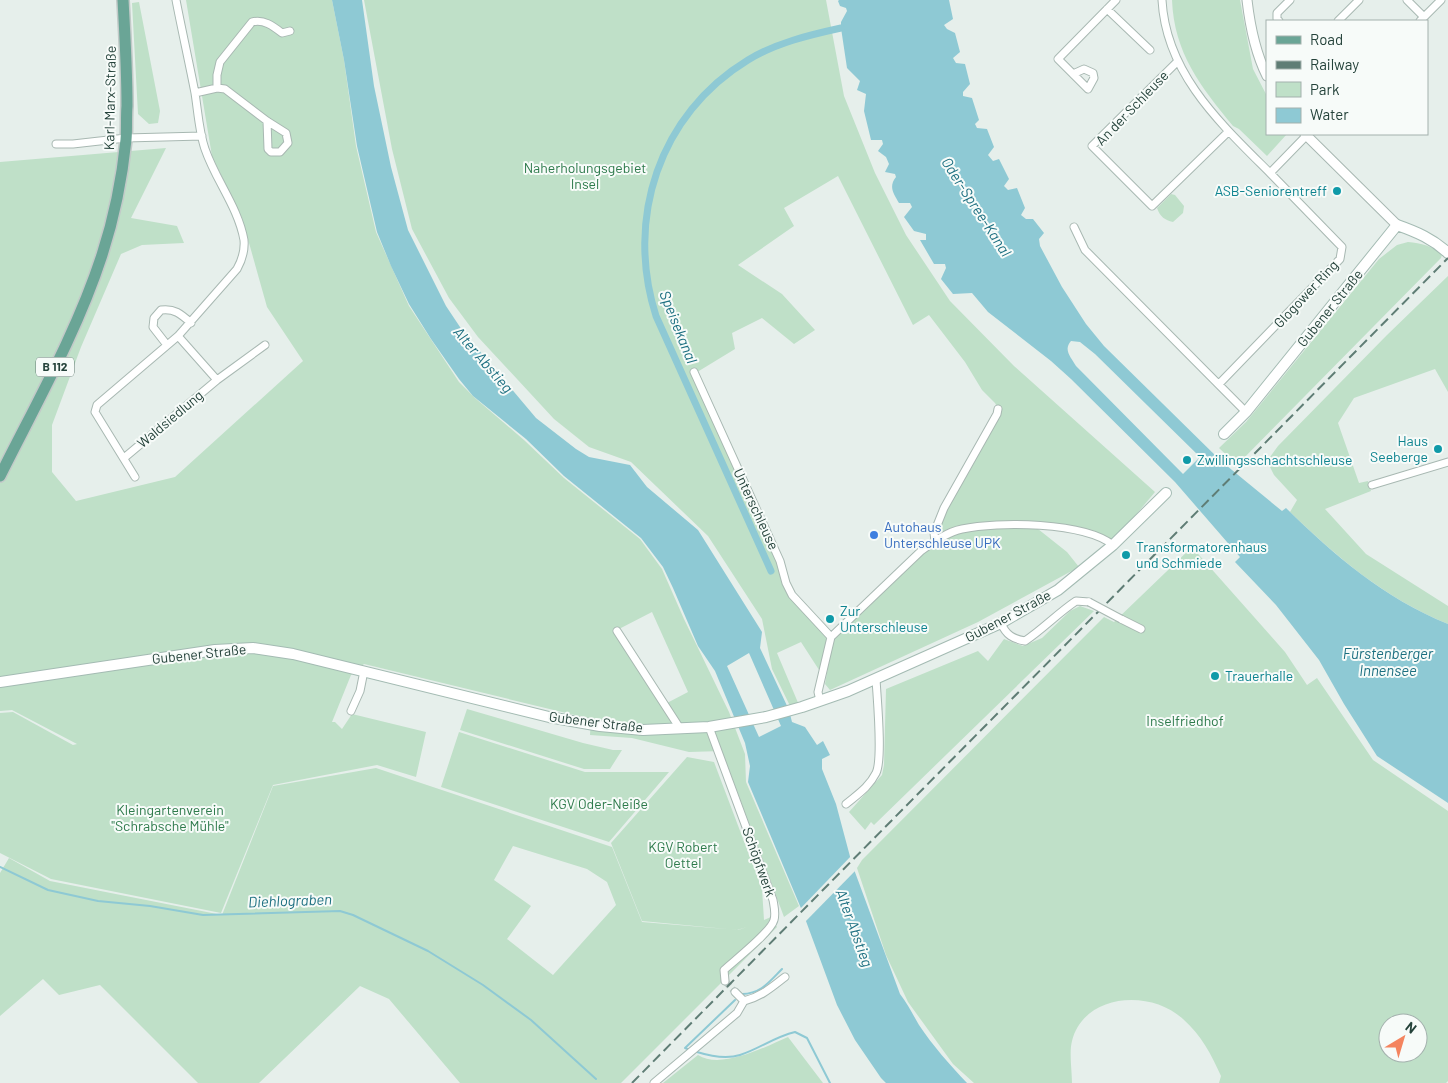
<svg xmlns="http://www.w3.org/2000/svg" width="1448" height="1083" font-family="Barlow,sans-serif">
	<rect width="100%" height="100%" fill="#e6efeb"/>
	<path fill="#bfe0c8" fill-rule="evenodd" d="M186 0H332L344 60 356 146 376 232 409 306 459 382 475 398 524 440 564 478 640 539 662 569 684 619 729 712 745 754 746 782 799 906 784 917 722 751 689 752 632 738 590 735 591 719 364 664 351 675 332 722H335L342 729 352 714 426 732 416 777 377 765 273 785 221 913 51 879 0 853V713L13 712 73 745 77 744 12 710 0 711V162L166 148 131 218 177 226 184 243 142 245 121 254 81 347 52 425V472L76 501 175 477 303 361 267 307 242 218 212 156ZM652 612 688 692 667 703 619 629Z
		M364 0H826L844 96 875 173 906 235 950 301 1014 366 1155 492 1113 542 1106 537C1059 529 1007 513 960 527 952 530 944 535 936 539L945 509 1000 412 995 403 982 390 965 362 929 315 913 325 838 176 784 208 794 226 738 265 782 294 815 330 794 344 762 318 732 333 735 349 694 374 779 560 784 583 830 637 821 673 801 642 777 653 799 705 791 708 772 669 762 619 708 536 631 462 589 447 554 419 478 337 449 298 412 229 392 149Z
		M1172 0H1240L1253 69 1267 96V134H1287L1267 156 1239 129 1233 126C1201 87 1174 53 1172 0Z
		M139 2 160 111 158 123 149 124 138 114 132 3Z
		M1171 194 1175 195 1184 206 1183 213 1173 222C1165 220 1160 217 1157 208Z
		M1408 242C1421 243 1433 246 1442 255L1441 258 1237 465 1219 448 1246 422 1379 259 1397 245Z
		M1448 276V392L1435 369 1354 398 1338 423 1359 483 1368 481 1371 491 1325 509 1366 554 1448 606V624C1385 598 1339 559 1290 512L1297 500 1274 475 1267 461 1278 446 1387 335Z
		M1022 526 1038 529 1067 552 1079 567 978 622 830 690 825 684 833 638 873 598 937 542 960 531Z
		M1192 547 1285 652 1307 685 1317 678 1373 760 1448 811V1081L1446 1083H1219L1221 1076C1211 1054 1202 1036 1183 1019 1151 989 1084 993 1072 1041 1069 1052 1072 1071 1072 1083H974L953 1064 908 1002 886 955 857 868 862 860 1104 617 1114 622ZM1388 1023H1418V1053H1388Z
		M1080 606 1094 611 874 825 871 822 865 830 849 812 882 775 884 765 886 689 978 651 988 661 1004 639 1023 646 1042 638 1070 611Z
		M467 709 583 743 613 750H622L610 769H584L460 730Z
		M459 732 585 772H669L609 842 441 787Z
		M687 757 714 762 762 889 764 920 771 917 777 927 621 1083H460L389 999 360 986 259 1083H198L100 985 59 995 43 979 0 1016V873L9 858 50 881 222 915 273 786 376 768 612 847 642 922 738 930 747 927 737 930 642 921 611 843ZM513 846 587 869 607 882 616 905 553 975 507 939 531 906 494 880Z
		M788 1037 823 1083H663L698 1055C721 1070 765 1047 788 1037Z"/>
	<path fill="#8ec9d4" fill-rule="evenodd" d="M332 0H362L374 86 391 167 408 230 446 306 462 330 536 418 576 449 589 457 630 465 647 487 698 530 762 632 760 648 789 710 792 722 805 727 817 745 823 741 830 755 822 759V769L836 804 852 864 900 994C908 1004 913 1015 919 1025 933 1046 950 1065 967 1083H886L881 1078 855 1040 837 1005 803 913 748 782 750 766 745 743 715 671 698 646 673 588 663 567 641 538 564 476 526 439 473 396 459 379 431 339 409 304 391 266 377 232 357 146 344 60ZM749 653 781 726 759 737 727 666Z
		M839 0H949L953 19 944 25 947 29 955 33 960 52 953 58 956 63 965 64 970 84 963 92V96L972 98 979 120 975 124 977 128 987 129 994 147 988 155 993 161 999 159 1009 179 1004 186 1008 190 1017 188 1025 208 1021 215 1026 219H1033L1044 233 1039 239 1040 246 1062 287 1086 324 1104 346 1221 461 1282 511 1286 508C1335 556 1384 598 1448 624V803L1377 756 1344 704 1319 660 1276 605 1235 562 1240 557 1175 482 1071 379 1051 361 988 312 972 293 953 294 941 279 946 268 945 264H934L920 240H926V234L914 231 904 217 912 207 910 203H899C894 194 888 187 896 177L895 174 885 172 889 164 886 157 878 151 883 144 882 140H871L864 111 866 94 857 90 860 81 847 68 841 28V22L847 11 846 8 840 6 838 1ZM1071 341 1080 342 1095 354 1200 457 1183 474 1076 366C1071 357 1063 350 1071 341Z"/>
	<path fill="#e6efeb" d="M852 855 857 869 804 923 799 910Z"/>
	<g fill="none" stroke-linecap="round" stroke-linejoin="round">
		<path stroke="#8ec9d4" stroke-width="2" d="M0 867 48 890 98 901 150 906 203 915 340 911 353 915 428 951 483 985 531 1020 596 1079
			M742 994C761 994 770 981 782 969
			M690 1050 685 1048 735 1000
			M697 1052C710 1056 727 1059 740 1055 759 1049 774 1037 795 1032L807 1038 830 1083"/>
		<path stroke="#8ec9d4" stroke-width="7" d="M771 571 656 316C625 219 659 114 748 60 776 43 809 35 841 28"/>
		<path stroke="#bfccc8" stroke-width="7" stroke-dasharray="7 3.5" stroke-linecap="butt" d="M725 981 735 992"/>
		<g stroke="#a8b8b2" stroke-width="9">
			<path id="minor" d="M1162 0C1166 74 1221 124 1270 173
				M1407 0 1424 17
				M1107 9 1150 50
				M1279 21 1277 19V13L1290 0
				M1338 21 1359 0
				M1420 21 1441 0
				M1177 62 1092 146 1152 206 1228 132
				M1073 74 1084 69 1093 73 1094 78 1088 89 1058 59 1116 0
				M217 88V75L220 62 252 22C264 19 273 26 282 33L290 31
				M195 93 217 88 225 89 267 121 286 133 288 143 280 152H271L268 149 267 121
				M56 144H73L126 138 202 136
				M1074 227 1085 250 1246 412
				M167 345 153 327 154 318 161 310C174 308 181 314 191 323
				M694 372 780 561 786 583 792 595 831 637 818 692 820 701
				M217 380 265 345
				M1219 384 1340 259 1342 247 1270 173 1308 134
				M124 458 217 380 178 336
				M135 477 95 412 97 405 178 336 237 269C242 260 245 251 244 240 238 207 216 181 205 149 199 132 198 112 195 93 189 62 182 31 176 0
				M1372 485 1448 462
				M935 541 934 533 944 508 997 414 998 409
				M1121 619 1141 629
				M1001 623C1006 635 1013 639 1025 641 1043 629 1058 613 1076 601L1089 602
				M617 631 679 727
				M831 637 921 551C933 542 947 532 962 529 998 521 1084 522 1113 545
				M351 711 360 691 364 671
				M709 727 773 900C774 906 776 913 774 920 771 932 735 960 724 970L725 981
				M846 804C858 794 869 787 876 773 883 759 877 698 876 679
				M735 992 744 1001C761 997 772 987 785 977
				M654 1083 737 1013 744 1001"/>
		</g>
		<g stroke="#a8b8b2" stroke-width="11">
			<path id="tertiary" d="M1247 0C1250 26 1255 52 1267 76
				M1305 134 1397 225"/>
		</g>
		<g stroke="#a4bbb3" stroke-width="12">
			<path id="secondary" d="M1224 434 1246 412 1397 225C1417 232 1433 239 1448 253
				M0 682 215 650 253 648 293 654 549 717 600 726 643 730 709 727 766 717 802 707 848 691 1001 623 1058 590 1113 545 1166 493"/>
		</g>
		<g stroke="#c2cac8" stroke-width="14">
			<path id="primary" d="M0 476C36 404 77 332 102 255 114 218 122 179 126 140 127 129 126 117 127 106 127 71 125 36 123 0"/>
		</g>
		<use href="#minor" stroke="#fff" stroke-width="7"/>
		<use href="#tertiary" stroke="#fff" stroke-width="9"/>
		<use href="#secondary" stroke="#fff" stroke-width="10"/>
		<use href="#primary" stroke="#6aa596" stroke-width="11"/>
		<path stroke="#5f7d75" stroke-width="2" stroke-dasharray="10 5" stroke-linecap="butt" d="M632 1083 1448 258"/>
		<g stroke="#a8b8b2" stroke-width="9" stroke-linecap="butt">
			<path id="minor-bridge" d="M1089 602 1121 619"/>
		</g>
		<use href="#minor-bridge" stroke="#fff" stroke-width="7"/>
	</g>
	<g fill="#0f9aa8" stroke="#f7fbf9" stroke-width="2">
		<circle cx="1337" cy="191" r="5"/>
		<circle cx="1438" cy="449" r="5"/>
		<circle cx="1187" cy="460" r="5"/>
		<circle cx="1126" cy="555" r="5"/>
		<circle cx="830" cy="619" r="5"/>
		<circle cx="1215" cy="676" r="5"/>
	</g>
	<circle fill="#3f7fe0" stroke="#f7fbf9" stroke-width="2" cx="874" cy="535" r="5"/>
	<g text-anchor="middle" stroke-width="4" stroke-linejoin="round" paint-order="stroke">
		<rect fill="#f7fbf9" stroke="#637a73" stroke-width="1" x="36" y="357.5" width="38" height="19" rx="4"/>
		<g font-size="12" font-weight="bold" fill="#24423a">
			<text x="55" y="371">B 112</text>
		</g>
		<g font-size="14" fill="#24423a" stroke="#f7fbf9">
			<text transform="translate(110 98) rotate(-89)" y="5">Karl-Marx-Straße</text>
			<text transform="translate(1132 108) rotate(-46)" y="5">An der Schleuse</text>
			<text transform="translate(1306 294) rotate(-47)" y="5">Glogower Ring</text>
			<text transform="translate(1330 308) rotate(-51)" y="5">Gubener Straße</text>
			<text transform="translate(170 419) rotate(-40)" y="5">Waldsiedlung</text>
			<text transform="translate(756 509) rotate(65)" y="5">Unterschleuse</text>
			<text transform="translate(1008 616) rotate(-28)" y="5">Gubener Straße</text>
			<text transform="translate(199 654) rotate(-6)" y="5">Gubener Straße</text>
			<text transform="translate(596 722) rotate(7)" y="5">Gubener Straße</text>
			<text transform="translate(759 862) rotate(70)" y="5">Schöpfwerk</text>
		</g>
		<g font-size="14" fill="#2d7a4b" stroke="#f7fbf9">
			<text x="585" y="173">Naherholungsgebiet<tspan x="585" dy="16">Insel</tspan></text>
			<text x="1185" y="726">Inselfriedhof</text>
			<text x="599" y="809">KGV Oder-Neiße</text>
			<text x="170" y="815">Kleingartenverein<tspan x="170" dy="16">"Schrabsche Mühle"</tspan></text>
			<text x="683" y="852">KGV Robert<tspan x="683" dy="16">Oettel</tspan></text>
		</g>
		<g font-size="14" fill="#0d838f" stroke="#f7fbf9" text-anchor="start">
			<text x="1327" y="196" text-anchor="end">ASB-Seniorentreff</text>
			<text x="1428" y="446" text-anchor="end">Haus<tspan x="1428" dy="16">Seeberge</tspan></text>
			<text x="1197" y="465">Zwillingsschachtschleuse</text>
			<text x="1136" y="552">Transformatorenhaus<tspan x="1136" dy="16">und Schmiede</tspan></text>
			<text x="840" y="616">Zur<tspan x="840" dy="16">Unterschleuse</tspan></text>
			<text x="1225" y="681">Trauerhalle</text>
		</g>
		<g font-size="14" fill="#366cbe" stroke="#f7fbf9" text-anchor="start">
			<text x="884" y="532">Autohaus<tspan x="884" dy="16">Unterschleuse UPK</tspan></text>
		</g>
		<g font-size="15" font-style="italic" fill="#1c6f80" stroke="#f7fbf9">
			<text transform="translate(976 207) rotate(57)" y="5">Oder-Spree-Kanal</text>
			<text transform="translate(678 327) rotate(68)" y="5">Speisekanal</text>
			<text transform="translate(483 360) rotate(49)" y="5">Alter Abstieg</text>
			<text x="1388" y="659">Fürstenberger<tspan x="1388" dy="17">Innensee</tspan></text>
			<text transform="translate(290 901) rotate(-2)" y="5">Diehlograben</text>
			<text transform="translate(854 928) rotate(70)" y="5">Alter Abstieg</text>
		</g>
	</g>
	<rect x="1266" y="20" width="162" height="115" fill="#f7fbf9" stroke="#a3b1ad"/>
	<rect x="1276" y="36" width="25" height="8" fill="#6aa596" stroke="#a3b1ad"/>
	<text x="1310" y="45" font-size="15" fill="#24423a">Road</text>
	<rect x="1276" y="61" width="25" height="8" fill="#5f7d75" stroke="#a3b1ad"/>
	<text x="1310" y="70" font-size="15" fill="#24423a">Railway</text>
	<rect x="1276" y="82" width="25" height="15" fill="#bfe0c8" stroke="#a3b1ad"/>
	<text x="1310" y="95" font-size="15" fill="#24423a">Park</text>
	<rect x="1276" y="108" width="25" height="15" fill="#8ec9d4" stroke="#a3b1ad"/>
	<text x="1310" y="120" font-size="15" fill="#24423a">Water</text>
	<g transform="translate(1403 1038) rotate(38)"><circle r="24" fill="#f7fbf9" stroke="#a3b1ad"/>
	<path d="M0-4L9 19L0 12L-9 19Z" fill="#f4845f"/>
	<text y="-8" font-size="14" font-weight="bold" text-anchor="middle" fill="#24423a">N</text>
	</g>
</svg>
